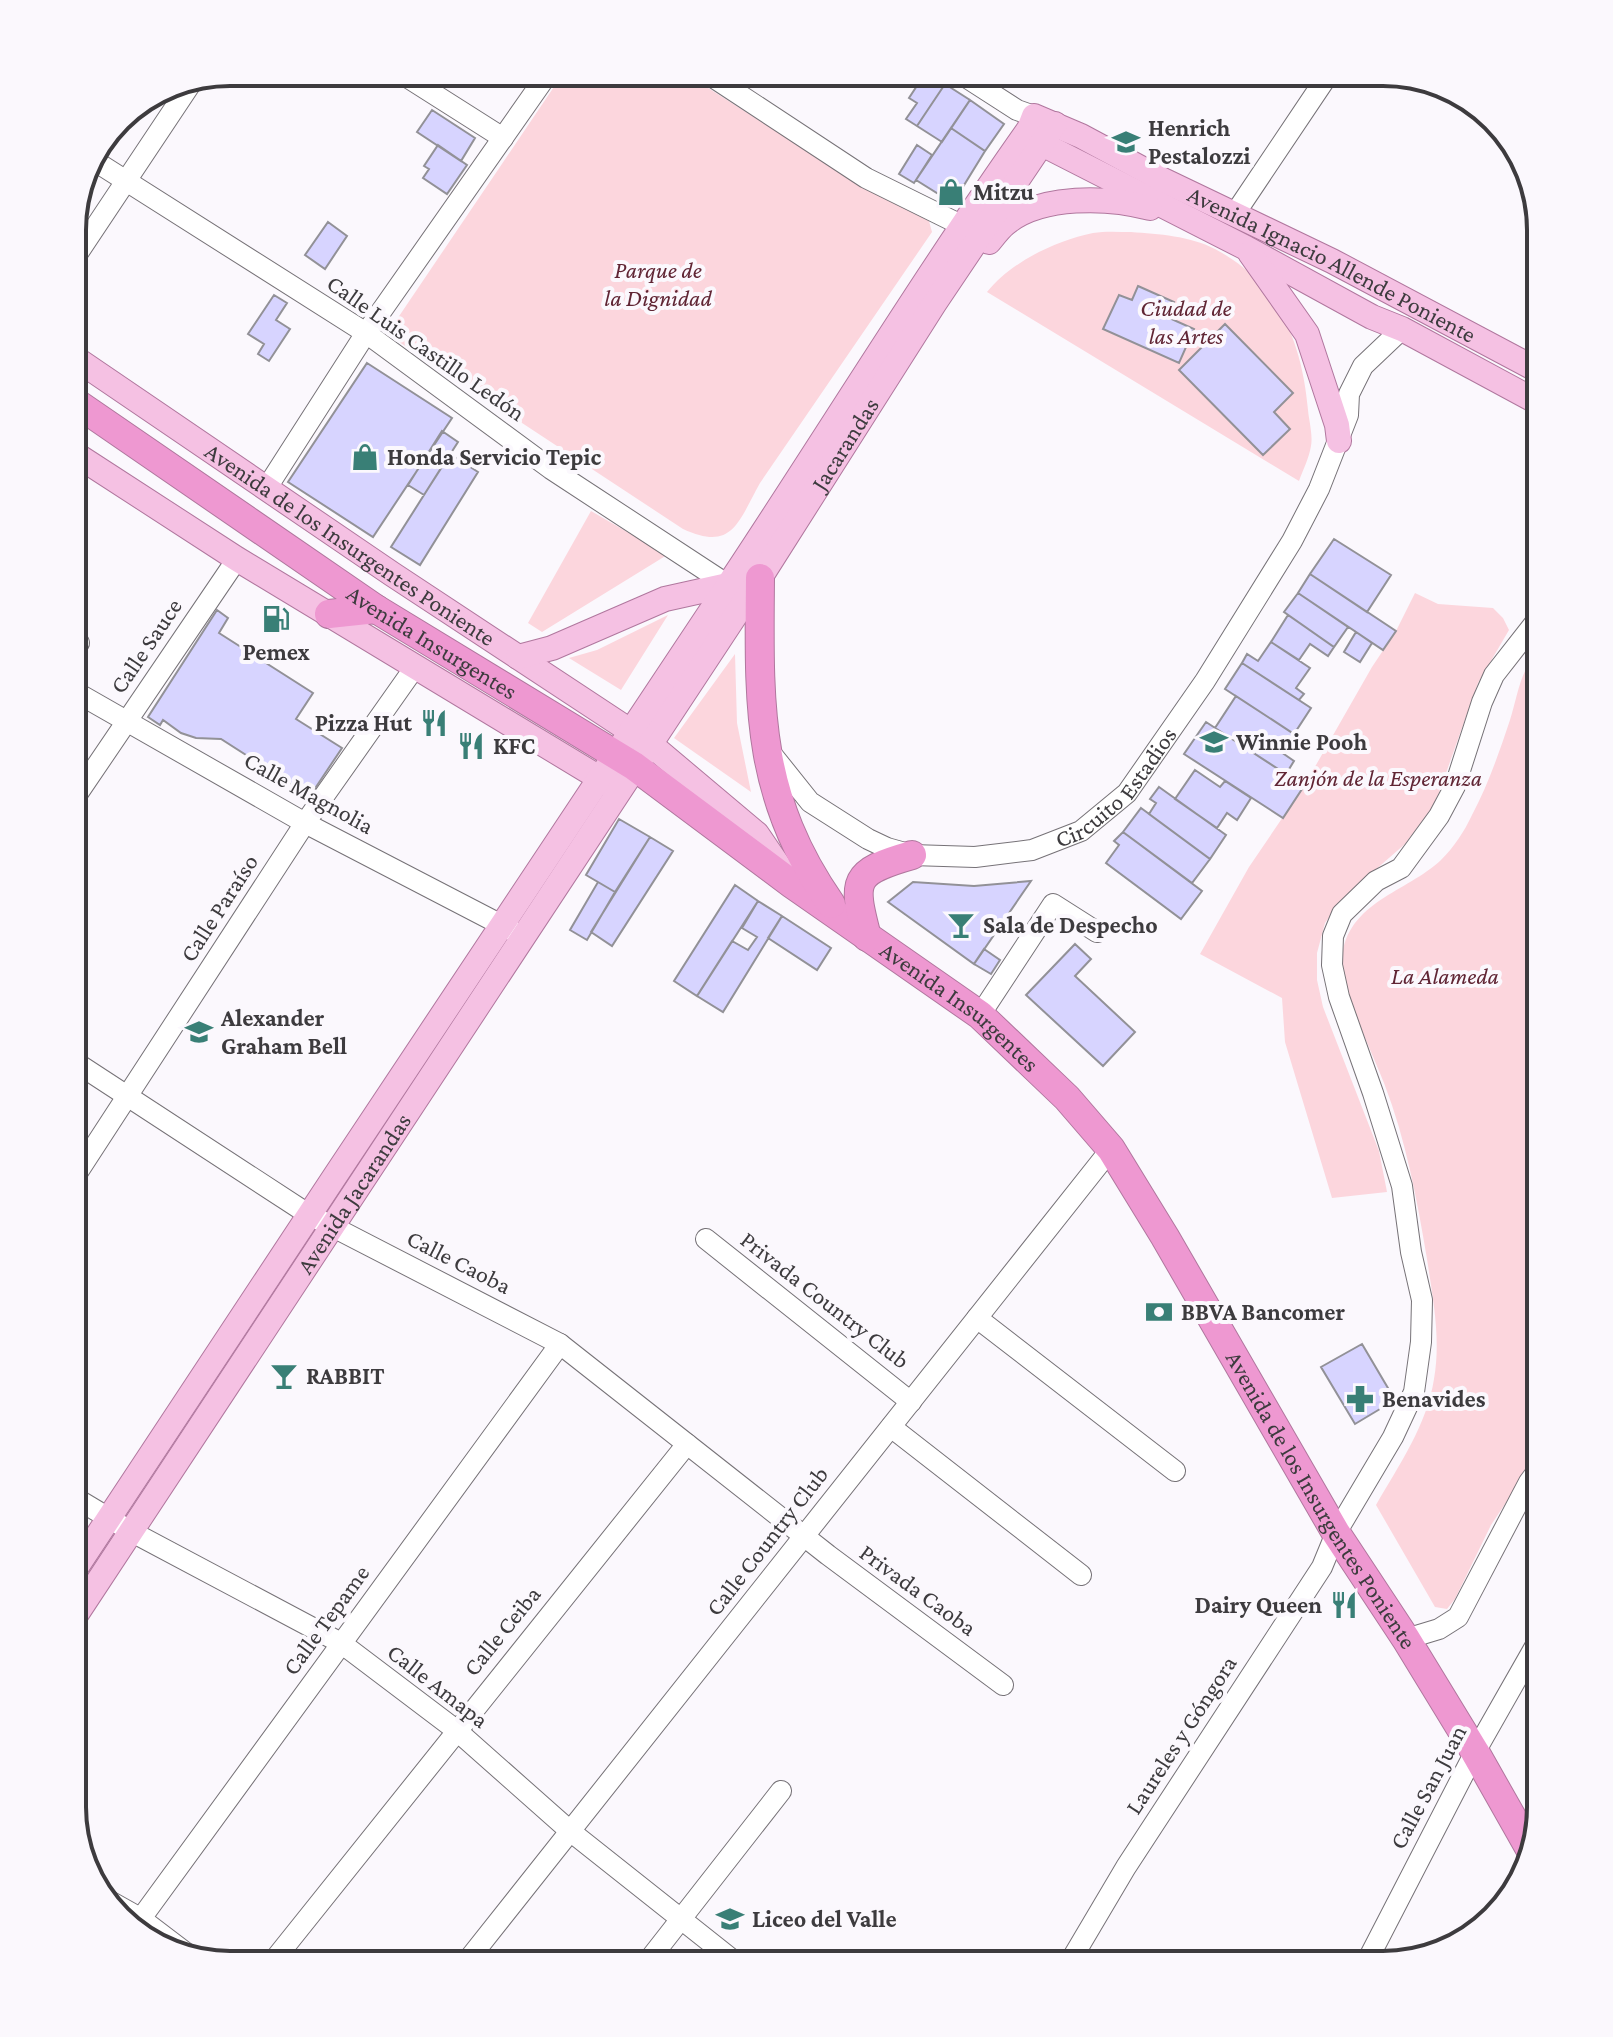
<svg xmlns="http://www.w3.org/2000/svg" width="1613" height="2037" font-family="'Crimson Pro',serif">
	<rect width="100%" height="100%" fill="#fbf8fd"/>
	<path fill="#fcd6dd" d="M564 72H683L845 175 929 221 932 232 760 483C738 522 733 552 683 529L387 334Z
		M1131 232C1159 234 1190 236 1215 249 1278 282 1302 342 1308 410 1309 421 1313 435 1311 446 1309 458 1303 470 1299 481L987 292C1011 262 1055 241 1093 233 1105 231 1119 232 1131 232Z
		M591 511 667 555 542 632 528 623Z
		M1415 593 1438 604 1493 608 1503 618 1509 630 1478 683 1435 804 1405 844 1342 899 1325 923 1317 953V980L1323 1007 1379 1151 1387 1192 1332 1198 1285 1042 1282 998 1200 954 1249 867 1304 786 1372 667 1396 631Z
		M668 615 621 690 569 658 597 650Z
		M1541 650V1450L1491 1525 1455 1599 1447 1609 1435 1607 1376 1505C1399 1465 1427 1425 1434 1379 1441 1339 1433 1299 1427 1259 1417 1199 1406 1140 1384 1083 1373 1054 1339 986 1342 958 1347 902 1407 892 1441 860 1454 847 1464 832 1472 815 1488 785 1499 753 1510 720 1518 695 1520 667 1541 650Z
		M735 654 737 723 751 792 674 738Z"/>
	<path fill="#d7d4ff" stroke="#929197" stroke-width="2" d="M500 72H531L522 86Z
		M748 72H775L766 85Z
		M926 72 945 84 917 126 906 119 917 103 909 98Z
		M945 84 970 100 942 142 917 126Z
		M970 100 1004 124 985 151 951 128Z
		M432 110 475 138 461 161 417 132Z
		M951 128 985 151 953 203 916 180Z
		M438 145 467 165 447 194 423 178 429 169 424 166Z
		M917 145 932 155 914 183 899 174Z
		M328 222 347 236 325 269 305 255Z
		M1138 286 1174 302 1167 317 1194 329 1179 363 1103 329 1119 295 1132 300Z
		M274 295 287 303 276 320 290 329 269 361 258 354 264 344 248 334Z
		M1225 324 1293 393 1274 412 1290 429 1263 455 1179 370Z
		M367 363 452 418 373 537 288 482Z
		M442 431 458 442 424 495 408 485Z
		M450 454 478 472 420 565 391 547Z
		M1334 539 1391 575 1367 612 1310 574Z
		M1310 574 1396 631 1383 650 1298 593Z
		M1298 593 1348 627 1334 647 1284 612Z
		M217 610 228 618 219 633 313 693 296 719 342 748 310 796 221 739 196 738 181 733 163 720 160 725 148 717Z
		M1288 615 1334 647 1328 656 1310 644 1299 660 1271 642Z
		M1356 632 1372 643 1360 662 1344 652Z
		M1271 642 1310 668 1296 688 1304 694 1299 700 1242 663 1247 654 1258 661Z
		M1242 663 1311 708 1294 734 1225 689Z
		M1236 696 1294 734 1281 752 1294 761 1286 774 1215 728Z
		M1206 722 1304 786 1283 818 1184 754Z
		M1195 770 1220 787 1225 781 1251 798 1237 820 1227 813 1217 828 1175 799Z
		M1159 787 1226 835 1210 859 1149 814 1156 803 1150 799Z
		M1141 808 1210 859 1192 883 1123 832Z
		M619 819 650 837 615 892 586 875Z
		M1123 832 1202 891 1181 919 1106 863 1119 845 1114 841Z
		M650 837 673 851 612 946 591 932Z
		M1031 881 974 964 888 902 913 882 974 886Z
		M598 882 615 892 587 940 570 930Z
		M735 885 758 901 697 996 674 981Z
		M758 901 782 916 723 1012 697 996 732 941 748 950 757 937 742 928Z
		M782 916 831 948 817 970 768 938Z
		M1075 944 1091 959 1075 976 1135 1032 1103 1066 1026 995Z
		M984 949 1000 960 991 974 974 964Z
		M1362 1344 1395 1400 1355 1424 1321 1367Z"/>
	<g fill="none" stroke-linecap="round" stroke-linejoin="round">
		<g stroke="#767277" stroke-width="22">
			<g id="minor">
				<path d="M399 72 503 138"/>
				<path d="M705 72 866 178 961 225"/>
				<path d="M958 72 1017 110 1034 116"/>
				<path d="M90 158 366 333 551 469 728 585"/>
				<path d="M1234 215 1330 72"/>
				<path d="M72 262 194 79"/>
				<path d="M266 489 366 333 549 72"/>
				<path d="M72 638 79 643"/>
				<path d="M72 690 305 823 513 931"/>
				<path id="s1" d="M770 752 810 802 868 839 887 848 912 855 975 857 1032 850 1081 831 1127 793 1205 681 1292 541 1319 489 1348 415 1349 394 1363 366 1402 329"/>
				<path d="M72 802 237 559"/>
				<path d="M980 1015 1053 904 1097 932"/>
				<path d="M72 1060 308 1214 560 1344 828 1555 1003 1685"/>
				<path d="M72 1181 305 823 415 667"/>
				<path d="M706 1239 911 1402"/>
				<path d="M977 1318 1175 1471"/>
				<path d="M891 1427 1081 1575"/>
				<path d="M72 1496 132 1532 341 1643 456 1730 570 1831 739 1965"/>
				<path d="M1406 1639 1439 1629 1458 1617 1529 1482 1541 1466"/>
				<path d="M99 1895 140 1918 186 1953"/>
				<path d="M134 1928 560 1344"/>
				<path d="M270 1965 687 1444"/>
				<path d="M464 1965 1111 1149"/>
				<path d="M645 1965 781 1791"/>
				<path d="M1068 1965 1126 1867 1322 1567 1336 1533 1393 1437 1414 1392 1421 1342 1422 1300 1411 1252 1402 1186 1373 1093 1339 997 1332 965 1333 936 1342 914 1376 881 1401 868 1439 816 1455 786 1482 702 1494 675 1541 615"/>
				<path d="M1365 1965 1475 1752 1541 1636"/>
			</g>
		</g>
		<g stroke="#b0779e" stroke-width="26">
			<g id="major">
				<path d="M1032 133 1042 144 1246 248 1372 317 1402 329 1541 404"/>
				<path d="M989 242C994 236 999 229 1005 224 1041 194 1109 197 1150 208"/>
				<path d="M1250 253 1307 334 1337 425 1339 441"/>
				<path id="s2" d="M72 356 392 574 650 744 757 834 783 872"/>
				<path d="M72 452 237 559 611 785"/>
				<path d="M518 657 552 648 665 599 728 585"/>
				<path id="s3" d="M72 1574C289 1244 508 916 727 587 828 435 923 279 1029 129L1034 116 1081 136 1163 180 1332 261 1541 372"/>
				<path id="s4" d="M72 1621 760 578 934 304 1055 124"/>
			</g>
		</g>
		<g stroke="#b0779e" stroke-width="30">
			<g id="highway">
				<path id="s5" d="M72 400 376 609 634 766 792 884 980 1015 1067 1098 1111 1149 1165 1237 1336 1533 1406 1639 1475 1752 1530 1849"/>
				<path d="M760 578C759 704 755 795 831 904"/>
				<path d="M329 614 376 609"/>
				<path d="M867 937C852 880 852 872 912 855"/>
			</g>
		</g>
		<use href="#minor" stroke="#fff" stroke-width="20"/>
		<use href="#major" stroke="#f5c1e3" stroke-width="24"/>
		<use href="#highway" stroke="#ee98d1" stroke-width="28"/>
	</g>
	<defs>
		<g id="school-bare" transform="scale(2.16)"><path d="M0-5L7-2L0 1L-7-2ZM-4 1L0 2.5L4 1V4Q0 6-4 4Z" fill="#397f76" stroke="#fbf8fd" stroke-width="2.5" paint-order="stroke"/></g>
		<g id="shop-bare" transform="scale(2.16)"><path d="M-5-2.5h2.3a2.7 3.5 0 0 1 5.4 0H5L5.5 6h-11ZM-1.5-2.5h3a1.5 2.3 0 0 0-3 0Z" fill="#397f76" stroke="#fbf8fd" stroke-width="2.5" paint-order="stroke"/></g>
		<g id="fuel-bare" transform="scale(2.16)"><path d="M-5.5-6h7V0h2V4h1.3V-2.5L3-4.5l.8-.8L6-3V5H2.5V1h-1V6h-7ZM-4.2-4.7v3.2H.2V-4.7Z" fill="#397f76" stroke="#fbf8fd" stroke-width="2.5" paint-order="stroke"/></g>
		<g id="restaurant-bare" transform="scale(2.16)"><path d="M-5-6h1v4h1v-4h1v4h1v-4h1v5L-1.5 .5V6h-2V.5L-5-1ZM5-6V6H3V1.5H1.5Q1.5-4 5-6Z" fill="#397f76" stroke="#fbf8fd" stroke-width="2.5" paint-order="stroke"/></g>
		<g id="bar-bare" transform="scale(2.16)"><path d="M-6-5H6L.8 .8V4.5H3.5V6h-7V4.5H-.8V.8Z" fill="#397f76" stroke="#fbf8fd" stroke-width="2.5" paint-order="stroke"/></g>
		<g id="bank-bare" transform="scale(2.16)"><path d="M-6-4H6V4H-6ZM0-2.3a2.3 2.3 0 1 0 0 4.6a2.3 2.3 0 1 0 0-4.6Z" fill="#397f76" stroke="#fbf8fd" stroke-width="2.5" paint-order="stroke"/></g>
		<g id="pharmacy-bare" transform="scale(2.16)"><path d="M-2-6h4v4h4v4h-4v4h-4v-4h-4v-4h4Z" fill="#397f76" stroke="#fbf8fd" stroke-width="2.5" paint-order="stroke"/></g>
	</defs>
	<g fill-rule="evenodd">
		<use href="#school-bare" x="1126" y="142"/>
		<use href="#shop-bare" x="951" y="192"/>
		<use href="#shop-bare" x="365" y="457"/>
		<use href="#fuel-bare" x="276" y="619"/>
		<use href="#restaurant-bare" x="434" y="723"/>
		<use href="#school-bare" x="1214" y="742"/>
		<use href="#restaurant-bare" x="471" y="746"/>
		<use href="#bar-bare" x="961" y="925"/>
		<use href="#school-bare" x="199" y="1032"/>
		<use href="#bank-bare" x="1159" y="1312"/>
		<use href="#bar-bare" x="284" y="1376"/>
		<use href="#pharmacy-bare" x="1360" y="1399"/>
		<use href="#restaurant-bare" x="1344" y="1605"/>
		<use href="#school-bare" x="730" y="1919"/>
	</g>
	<g text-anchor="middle" stroke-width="8" stroke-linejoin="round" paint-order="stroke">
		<g font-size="24" font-weight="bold" fill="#3d3b3e" stroke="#fbf8fd" text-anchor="start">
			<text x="1148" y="136">Henrich<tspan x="1148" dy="28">Pestalozzi</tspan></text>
			<text x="973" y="200">Mitzu</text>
			<text x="387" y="465">Honda Servicio Tepic</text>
			<text x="276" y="660" text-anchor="middle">Pemex</text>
			<text x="412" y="731" text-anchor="end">Pizza Hut</text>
			<text x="1236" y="750">Winnie Pooh</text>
			<text x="493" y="754">KFC</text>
			<text x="983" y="933">Sala de Despecho</text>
			<text x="221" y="1026">Alexander<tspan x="221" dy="28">Graham Bell</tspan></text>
			<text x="1181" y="1320">BBVA Bancomer</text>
			<text x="306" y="1384">RABBIT</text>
			<text x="1382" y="1407">Benavides</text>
			<text x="1322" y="1613" text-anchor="end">Dairy Queen</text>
			<text x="752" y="1927">Liceo del Valle</text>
		</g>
		<g font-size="24" fill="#3d3b3e" stroke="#fbf8fd">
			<text dy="8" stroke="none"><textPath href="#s3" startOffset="2080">Avenida Ignacio Allende Poniente</textPath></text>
			<text transform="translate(426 348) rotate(35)" y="8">Calle Luis Castillo Ledón</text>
			<text dy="8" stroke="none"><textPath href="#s4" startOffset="1408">Jacarandas</textPath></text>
			<text dy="8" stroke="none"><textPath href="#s2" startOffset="336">Avenida de los Insurgentes Poniente</textPath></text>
			<text dy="8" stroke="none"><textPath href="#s5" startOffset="434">Avenida Insurgentes</textPath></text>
			<text transform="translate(146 646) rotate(-56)" y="8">Calle Sauce</text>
			<text dy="8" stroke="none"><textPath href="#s1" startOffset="408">Circuito Estadios</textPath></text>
			<text transform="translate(309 793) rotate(29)" y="8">Calle Magnolia</text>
			<text transform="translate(219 908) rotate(-57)" y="8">Calle Paraíso</text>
			<text dy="8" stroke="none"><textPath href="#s5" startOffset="1076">Avenida Insurgentes</textPath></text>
			<text dy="8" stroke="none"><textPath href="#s4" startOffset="512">Avenida Jacarandas</textPath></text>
			<text transform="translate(459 1262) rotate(27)" y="8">Calle Caoba</text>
			<text transform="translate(825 1300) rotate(38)" y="8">Privada Country Club</text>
			<text dy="8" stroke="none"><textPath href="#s5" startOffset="1694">Avenida de los Insurgentes Poniente</textPath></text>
			<text transform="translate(767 1541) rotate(-52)" y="8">Calle Country Club</text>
			<text transform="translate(918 1590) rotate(36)" y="8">Privada Caoba</text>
			<text transform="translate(326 1620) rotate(-54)" y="8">Calle Tepame</text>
			<text transform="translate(502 1631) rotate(-51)" y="8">Calle Ceiba</text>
			<text transform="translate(438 1686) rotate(38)" y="8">Calle Amapa</text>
			<text transform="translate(1181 1735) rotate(-57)" y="8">Laureles y Góngora</text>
			<text transform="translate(1428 1787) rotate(-62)" y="8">Calle San Juan</text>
		</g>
		<g font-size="24" font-style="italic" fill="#602534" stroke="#fbf8fd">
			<text x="658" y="278">Parque de<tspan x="658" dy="28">la Dignidad</tspan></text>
			<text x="1186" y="316">Ciudad de<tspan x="1186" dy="28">las Artes</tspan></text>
			<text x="1378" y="786">Zanjón de la Esperanza</text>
			<text x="1445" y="984">La Alameda</text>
		</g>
	</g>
	<path d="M0 0H1613V2037H0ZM230 86H1383A144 144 0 0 1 1527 230V1807A144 144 0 0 1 1383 1951H230A144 144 0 0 1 86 1807V230A144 144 0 0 1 230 86Z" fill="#fbf8fd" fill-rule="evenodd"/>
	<path fill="none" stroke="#3d3b3e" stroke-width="4" d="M230 86H1383A144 144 0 0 1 1527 230V1807A144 144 0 0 1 1383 1951H230A144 144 0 0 1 86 1807V230A144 144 0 0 1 230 86Z"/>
</svg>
